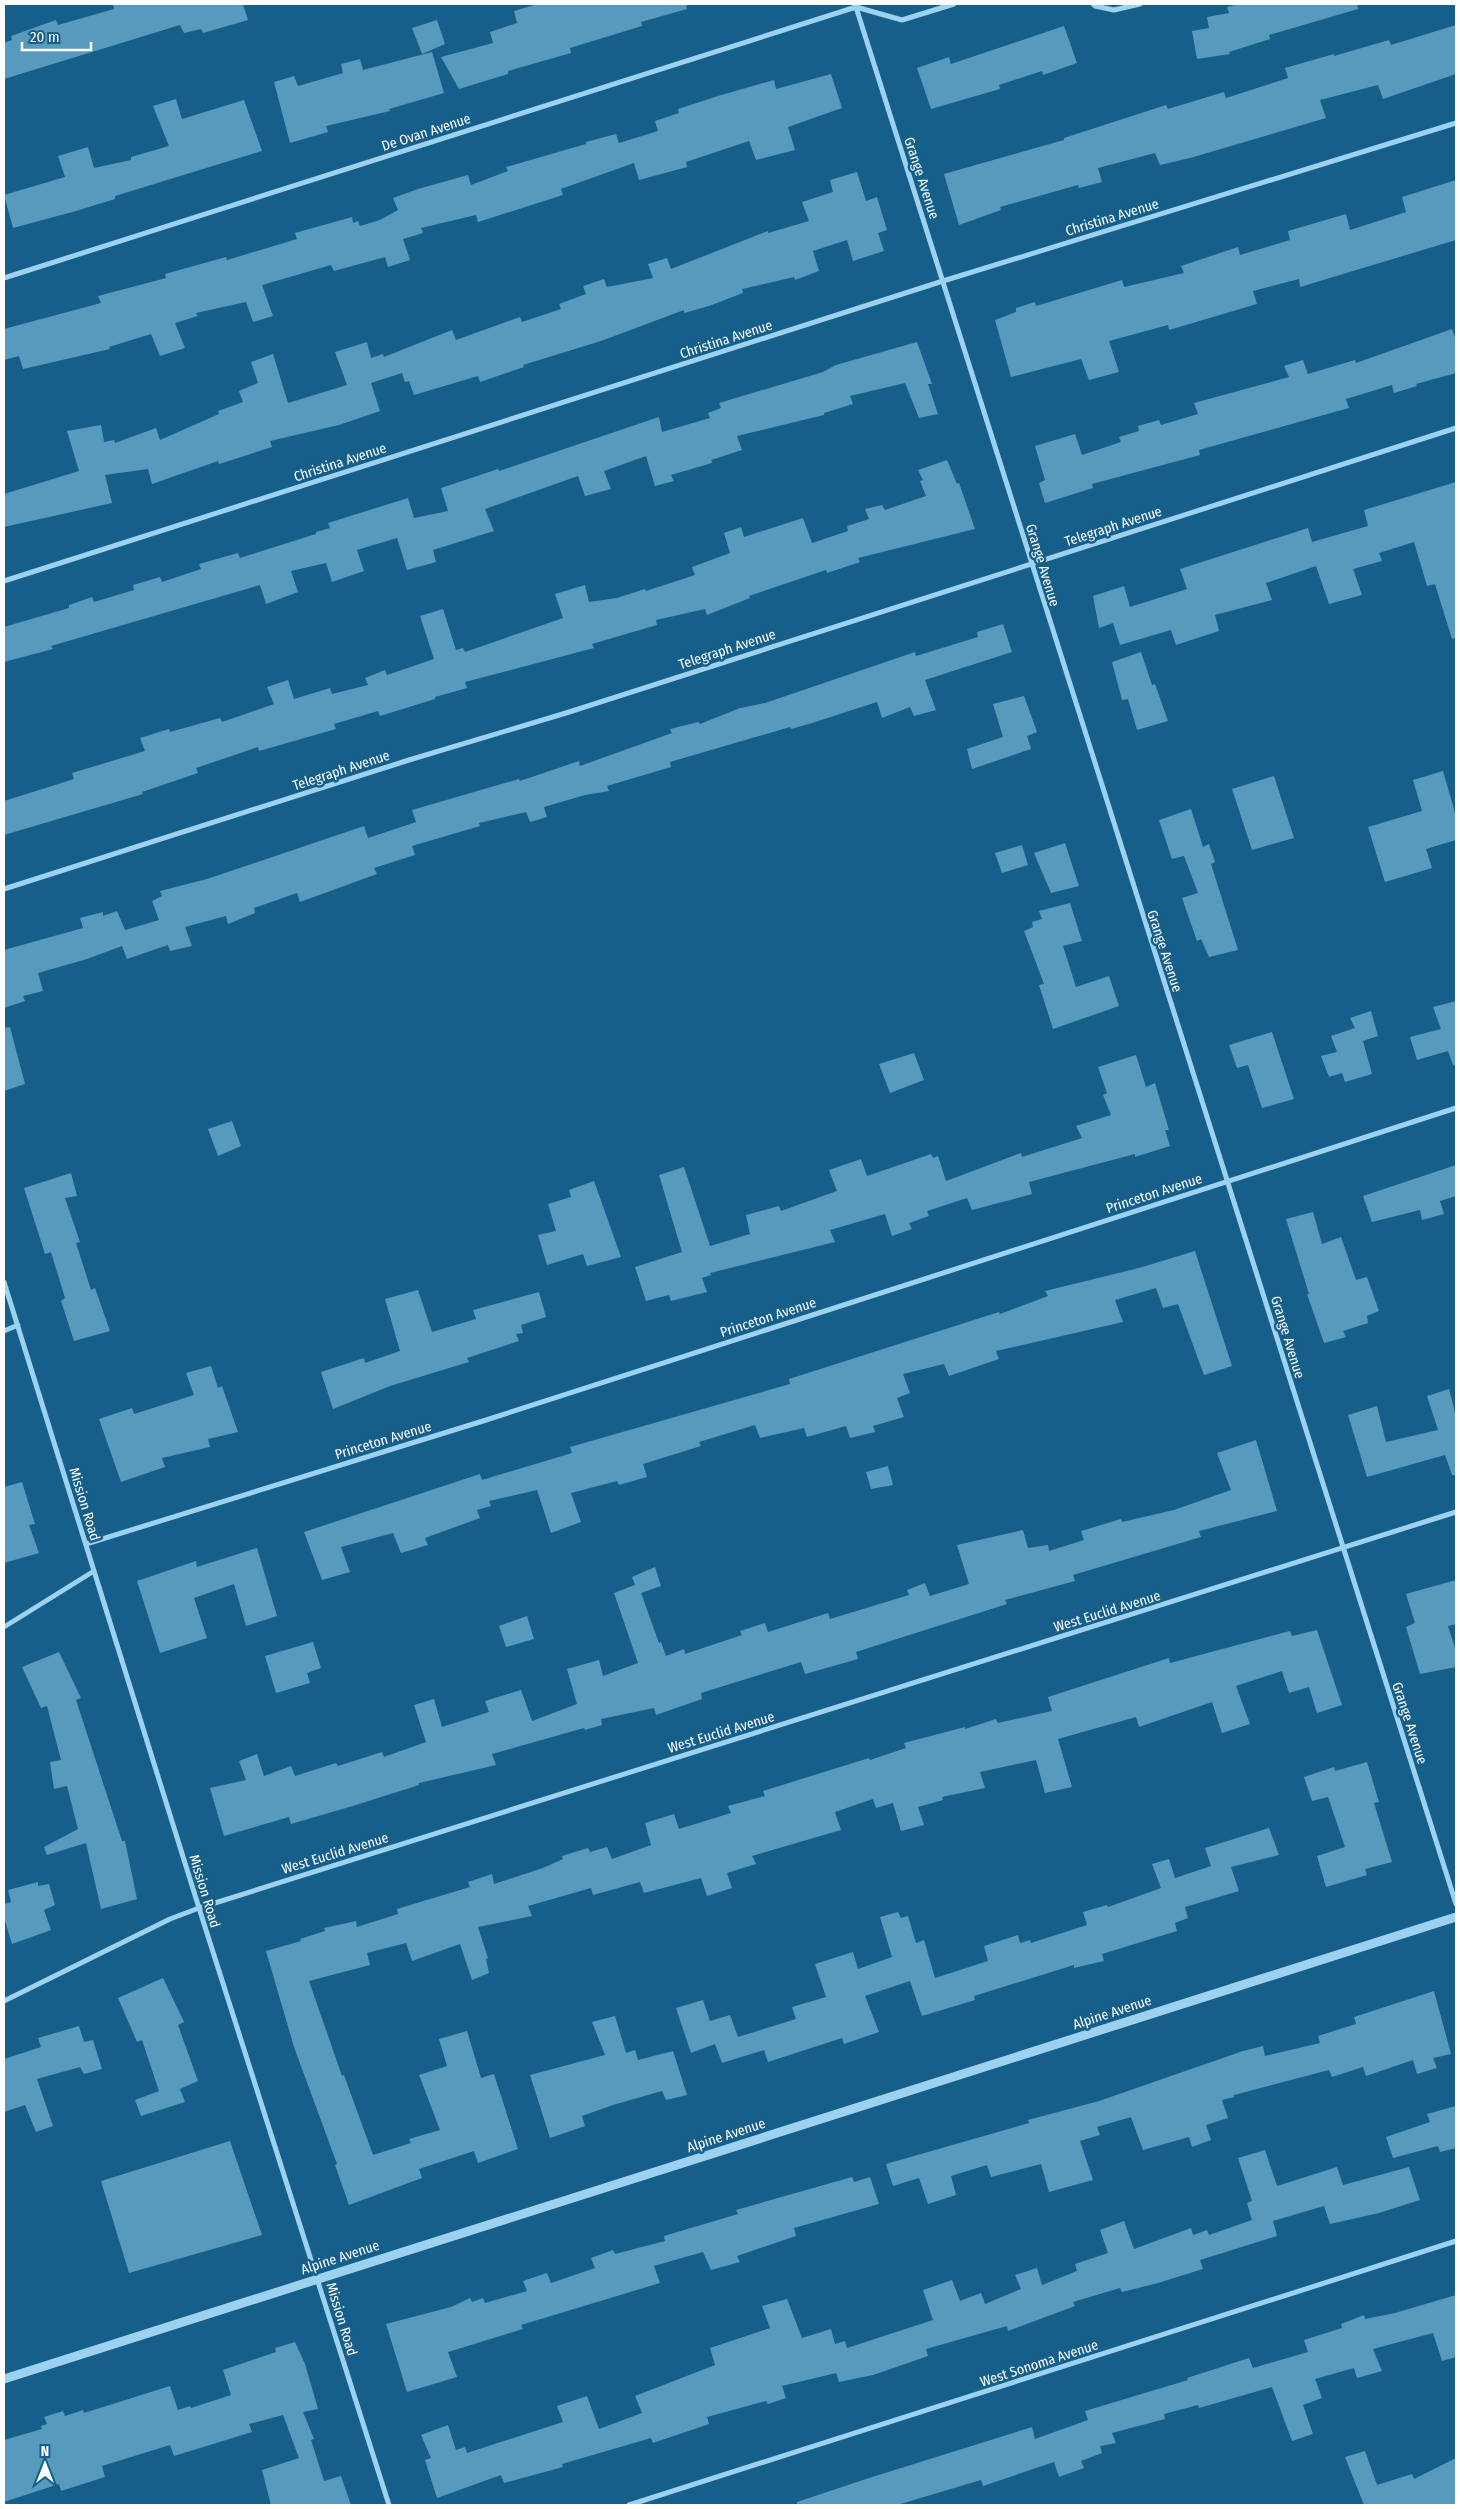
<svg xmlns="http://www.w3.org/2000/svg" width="1460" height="2509" font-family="'Fira Sans Condensed',sans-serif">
	<rect width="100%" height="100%" fill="#155f8a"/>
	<path fill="#589abe" d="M113 4H243L248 20 203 33 201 29 184 33 180 25 4 79V43L12 40 11 36 56 20 58 25 114 9Z
		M538 4H686L687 9 641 22 642 26 570 48 571 53 508 71V74L459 89 441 57 493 43 490 32 517 23 514 11Z
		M1239 4H1357L1358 9 1269 35 1270 39 1229 52 1230 54 1197 59 1192 31 1209 28 1207 17 1229 13 1227 7Z
		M437 20 445 44 422 54 412 28Z
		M1456 25V74L1383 99 1378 85 1320 100 1326 118 1190 158 1160 165 1155 153 1098 168 1102 182 1079 188 1078 185 1000 207 1001 210 959 225 944 174 1064 140V138L1166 105 1168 109 1224 92 1226 98 1288 78 1285 68 1334 54V56L1389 40 1391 45Z
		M1064 26 1077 63 1043 75 1042 71 999 85 1000 89 931 109 917 68 949 57 951 64Z
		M432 52 444 93 389 109 390 111 326 126 328 132 290 143 274 82 294 76 298 86 343 73 341 64 360 59 363 70Z
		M831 74 842 108 788 127 795 150 756 160 749 141 686 162 687 167 639 180 634 163 561 189 563 195 500 215 478 222 476 215 421 228 423 233 403 239 410 260 388 267 385 257 334 271 331 265 262 285 273 316 253 322 246 302 196 313 198 316 175 323 185 348 160 356 151 334 109 347 110 349 23 369 19 356 4 360V329L101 303 98 296 166 278 165 274 226 257 227 260 297 239 295 233 352 217 353 223 358 221 360 226 380 220 398 210 393 198 418 189 468 175 471 185 508 171 506 167 586 144V142L616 134 619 143 658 131 655 121 679 113 678 109 718 96 774 80 776 89Z
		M176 99 182 119 244 100 262 151 115 196V199L76 211 13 228 4 195 65 177 58 156 88 147 94 168 131 160V157L169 146 153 106Z
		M857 172 866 201 877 197 887 230 878 233 884 251 853 261 847 240 813 251 819 271 795 280 794 277 742 289 743 293 709 306 684 313V310L601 341 523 365 524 367 480 382 478 376 414 395 409 381 405 382 402 373 371 383 380 411 339 425 270 441 272 447 219 464 218 461 152 484 148 469 105 475 112 503 4 527V494L79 471 67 431 101 425 104 442 114 440 115 443 156 428 160 440 219 414 218 411 243 402 239 391 258 383 251 362 273 354 288 403 347 385 335 352 367 342 371 358 383 354 384 357 452 330 456 340 520 317 522 322 561 309 559 304 586 294 583 286 604 279 607 287 653 278 648 264 667 258 671 269 768 231V233L809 221 802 202 833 192 830 180Z
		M1456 180V240L1300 287 1299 279 1253 291 1257 304 1169 330 1168 325 1109 341 1119 372 1089 380 1081 359 1011 377 995 320 1016 312V308L1035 302 1036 306 1122 280 1124 287 1184 273 1181 266 1238 247 1240 255 1290 240 1288 231 1346 214 1350 230 1406 212 1402 197Z
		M1452 329 1456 340V373L1416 384 1417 386 1394 393 1392 385 1346 399 1349 408 1199 450 1200 455 1092 484 1093 488 1045 503 1039 483 1045 480 1035 446 1075 434 1082 455 1121 442 1119 437 1139 431 1138 426 1159 420 1161 425 1198 414 1194 403 1289 377 1284 366 1303 360 1308 374 1355 360 1356 363Z
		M917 342 932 384H928L938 414 919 418 905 383 850 396 853 404 824 413V415L737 436 742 450 711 460 712 463 671 475 674 481 655 486 646 456 604 471 611 489 585 496 578 476 485 509 494 531 433 550 436 562 407 570 397 538 357 550 364 571 332 582 326 563 291 571 298 592 266 604 260 585 51 646 53 649 4 662V627L69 608V605L92 597 94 602 134 590 133 585 160 577 162 582 201 569 199 564 238 553 240 558 316 534V532L330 528 328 523 408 498 414 518 448 511 441 488 498 469 499 471 659 417 662 432 710 418 708 413 721 408 719 403 823 372 836 365Z
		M947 460 957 484 959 483 975 529 858 558 860 562 827 573 826 570 749 596 750 598 707 615 705 609 656 620 657 625 592 644 594 648 465 682 467 688 435 697V699L380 716 378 711 334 724 336 729 259 751 258 747 196 768 198 773 142 792 143 794 4 835V801L74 779 72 773 145 751 140 738 169 729 170 732 220 718 222 722 274 704 267 687 288 680 294 699 330 688 332 694 368 685 365 678 385 670 387 675 434 659 420 616 443 609 456 650 463 648 465 652 563 618 555 594 585 585 589 602 617 598 645 589 646 591 695 575 692 567 730 553 724 533 741 527 744 537 803 518 812 543 848 531 847 526 869 519 865 509 882 505 885 510 926 496 920 481 923 480 918 470Z
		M1456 482V638L1452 639 1435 584 1427 586 1414 542 1379 553 1382 561 1353 569 1362 595 1329 604 1316 566 1266 583 1272 600 1215 615 1219 631 1176 645 1171 630 1120 645 1113 623 1099 628 1093 596 1124 586 1130 607 1187 589 1180 569 1308 528 1312 542 1368 526 1364 510Z
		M1003 624 1012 652 925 680 936 710 914 716 910 707 882 718 877 702 812 723 791 729 790 727 670 762 671 767 607 786 609 791 585 795 544 807 547 817 530 822 526 812 479 823 480 826 412 846 415 855 374 868 377 874 300 902 297 893 254 908 255 913 228 924 226 916 185 927 192 946 170 951 168 945 127 959 122 946 87 959 38 973 43 991 23 996 25 1001 4 1008V950L83 928 80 918 103 912V916L117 911 125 930 159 920 152 901 162 896 160 891 207 879 364 826 368 838 416 822 412 810 519 779 520 781 579 761 580 766 672 733 670 729 698 722 700 724 740 708 765 703 915 652 916 656 978 637 977 632Z
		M1141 652 1152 685 1155 684 1168 721 1137 730 1128 699 1122 700 1112 662Z
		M1024 696 1037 732 1027 736 1031 749 972 769 967 749 1003 737 993 704Z
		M1443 771 1456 816V840L1426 849 1432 868 1385 882 1368 827 1422 811 1413 780Z
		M1274 776 1294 838 1252 850 1232 789Z
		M1191 809 1203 847 1209 844 1215 862 1211 864 1238 950 1209 957 1201 939 1197 941 1182 898 1198 893 1184 856 1172 859 1159 820Z
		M1065 843 1079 886 1051 893 1034 853Z
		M1022 845 1028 865 1002 873 995 853Z
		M1070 903 1082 941 1063 946 1076 987 1109 976 1119 1006 1053 1029 1039 985 1044 984 1024 931 1033 927 1032 922 1042 919 1039 911Z
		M1456 1001V1065H1453L1448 1051 1417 1060 1410 1037 1441 1029 1433 1007Z
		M1371 1011 1378 1036 1363 1041 1372 1074 1345 1082 1342 1073 1329 1077 1321 1056 1337 1052 1331 1036 1355 1028 1350 1018Z
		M10 1027 25 1084 4 1091V1028Z
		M1272 1032 1294 1099 1262 1108 1248 1065 1237 1068 1229 1045Z
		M914 1053 924 1080 890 1093 879 1064Z
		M1136 1055 1146 1087 1155 1083 1169 1130H1165L1170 1146 1135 1157V1154L1029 1182 1032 1194 1014 1199 972 1210 967 1198 927 1211 929 1216 909 1223 912 1229 892 1236 885 1214 830 1230 835 1242 710 1273 711 1275 702 1278 707 1292 671 1301 669 1295 646 1301 635 1267 682 1252 659 1175 684 1167 710 1246 750 1234 746 1215 779 1206 781 1211 837 1191 829 1170 861 1159 867 1176 931 1154 933 1158 938 1156 946 1181 1021 1153 1022 1157 1082 1138 1076 1126 1111 1115 1103 1095 1107 1093 1098 1067Z
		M232 1121 241 1146 218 1156 208 1129Z
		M1456 1165V1196L1440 1201 1444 1214 1422 1220 1420 1210 1372 1222 1363 1196Z
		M71 1173 77 1196 65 1198 80 1242 76 1243 91 1290 95 1288 110 1331 74 1341 61 1301 65 1298 51 1252 45 1254 24 1188Z
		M594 1181 621 1257 587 1266 583 1254 547 1265 538 1235 556 1231 548 1204 571 1197 569 1190Z
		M1313 1212 1322 1244 1341 1237 1356 1280 1367 1277 1379 1311 1367 1316 1368 1323 1343 1331 1346 1337 1324 1343 1307 1294H1309L1286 1219Z
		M1195 1251 1232 1366 1204 1375 1178 1304 1163 1308 1156 1288 1115 1300 1123 1322 996 1351 999 1359 949 1376 944 1364 903 1374 910 1393 897 1398 904 1417 873 1426 875 1432 850 1438 846 1426 807 1437 804 1428 760 1438 755 1425 699 1442 701 1446 643 1464 647 1477 619 1485 617 1481 571 1493 581 1522 551 1533 537 1490 489 1501 491 1506 477 1510 480 1518 425 1538 428 1545 401 1553 393 1533 341 1547 350 1572 322 1580 304 1532 480 1474 482 1480 572 1453 570 1447 790 1384 789 1379 999 1312 1000 1314 1048 1296 1045 1291 1139 1268Z
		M418 1290 432 1332 476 1319 473 1310 539 1292 546 1317 521 1325 523 1333 516 1334 519 1341 467 1358 469 1362 390 1386 333 1409 321 1372 364 1358 365 1363 400 1351 385 1299Z
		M211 1366 218 1388 222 1386 238 1432 208 1439 210 1447 162 1458 165 1467 121 1482 99 1419 132 1408 134 1414 194 1395 186 1373Z
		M1449 1389 1456 1416V1475H1452L1445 1455 1367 1477 1348 1415 1377 1406 1386 1442 1438 1430 1427 1396Z
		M1256 1440 1277 1511 1199 1531 1201 1537 1073 1575 1075 1581 1005 1600 1007 1604 856 1652 858 1659 805 1674 801 1662 701 1693 702 1699 656 1715 654 1708 601 1719 602 1725 585 1730 584 1728 492 1754 496 1765 419 1783V1785L356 1805 291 1824 289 1817 224 1836 210 1788 246 1780 239 1761 257 1754 264 1776 291 1766 295 1776 336 1763 338 1766 382 1752 384 1757 426 1742 414 1705 434 1699 442 1727 489 1712 485 1701 521 1690 532 1721 577 1704 567 1669 599 1660 603 1676 638 1663 614 1593 635 1585 632 1577 655 1567 661 1586 641 1593 659 1643 661 1642 666 1656 684 1649 685 1654 742 1635 740 1631 765 1623 768 1632 828 1613 830 1619 909 1595 907 1590 925 1583 930 1596 969 1584 957 1545 1023 1530 1028 1548 1048 1545 1049 1551 1084 1540 1081 1531 1121 1519 1122 1522 1174 1510 1231 1490 1217 1453Z
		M888 1466 893 1485 871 1489 866 1472Z
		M22 1482 35 1524 29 1525 39 1553 4 1563V1487Z
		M257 1548 277 1616 246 1626 234 1584 194 1598 207 1638 160 1653 137 1581 196 1561 197 1567Z
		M1456 1580V1624L1448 1626 1456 1651V1667L1420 1674 1406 1627 1415 1623 1406 1594Z
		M527 1616 534 1639 506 1647 499 1626Z
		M1317 1630 1342 1705 1317 1713 1309 1687 1289 1693 1282 1671 1236 1686 1250 1724 1222 1733 1212 1702 1139 1727 1136 1717 1058 1739 1072 1787 1045 1793 1036 1760 980 1772 985 1788 942 1797 943 1800 918 1807 924 1825 901 1831 893 1803 876 1808 873 1799 835 1812 841 1830 752 1856 756 1864 727 1873 732 1888 707 1896 701 1878 644 1893 640 1882 593 1895 591 1888 528 1906 532 1916 478 1927 488 1958 486 1959 489 1973 472 1980 460 1944 412 1961 406 1943 367 1953 370 1965 309 1981 342 2076 344 2075 373 2155 411 2143 409 2139 440 2130 419 2075 447 2066 439 2039 467 2031 481 2078 494 2074 518 2149 478 2163 474 2151 419 2169 422 2178 349 2205 335 2165 337 2164 294 2047 266 1951 301 1941 300 1939 325 1931 324 1928 356 1921 357 1927 398 1914 397 1909 470 1887 468 1882 492 1874 494 1884 543 1868 563 1859 562 1856 588 1848 590 1852 607 1847 612 1859 651 1845 645 1823 674 1814 679 1829 731 1813 728 1806 765 1796 763 1791 869 1758 870 1760 906 1748 904 1743 965 1727V1729L996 1719 998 1723 1052 1711 1048 1697 1169 1658 1170 1663 1290 1631 1292 1636Z
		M313 1642 321 1668 307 1673 310 1683 276 1693 265 1656Z
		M59 1652 81 1698 76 1700 122 1841H125L137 1899 101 1909 86 1843 47 1855 44 1847 78 1829 67 1786 54 1789 50 1762 61 1760 47 1706 41 1708 22 1667Z
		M1367 1762 1379 1802 1374 1803 1392 1862 1365 1869 1367 1875 1326 1887 1317 1856 1345 1847 1328 1797 1312 1801 1304 1777 1334 1767 1335 1771Z
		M1269 1828 1279 1855 1231 1867 1239 1891 1185 1907 1188 1918 1175 1923 1177 1931 1102 1954 1104 1961 1074 1968V1965L974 1996 975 2000 922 2016 910 1981 865 1996 879 2032 844 2044 842 2038 768 2062 764 2050 722 2063 715 2044 691 2053 676 2008 703 2000 710 2021 730 2015 738 2037 796 2019 792 2007 826 1997 815 1964 853 1952 858 1969 892 1957 880 1917 898 1912 901 1918 908 1916 916 1943 924 1940 935 1978 988 1961 984 1946 1018 1935 1020 1943 1030 1940 1031 1943 1087 1925 1083 1912 1107 1905 1108 1907 1161 1888 1152 1864 1169 1859 1175 1878 1211 1866 1205 1848Z
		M38 1882V1886L49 1884 55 1905 44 1910 51 1930 12 1944 4 1918V1904L11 1902 8 1890Z
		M163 1978 184 2022 178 2025 198 2081 180 2089 185 2102 141 2116 135 2100 159 2091 142 2040 137 2042 118 1998Z
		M1434 1991 1451 2054 1433 2058 1437 2068 1417 2074 1413 2060 1366 2076 1363 2067 1332 2077 1329 2070 1234 2095V2097L1222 2100 1228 2118 1206 2125 1211 2140 1192 2147 1189 2137 1143 2150 1131 2117 1097 2127 1100 2135 1080 2141 1093 2180 1049 2192 1041 2164 991 2177 987 2165 951 2176 956 2195 928 2204 919 2178 893 2186 886 2164 1029 2123 1028 2120 1099 2101 1243 2051 1263 2046 1265 2056 1320 2043 1318 2036 1356 2024 1354 2017Z
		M615 2016 626 2053 635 2050 638 2060 673 2051 687 2095 666 2100 662 2091 613 2105 582 2116 585 2126 550 2138 530 2075 605 2055 592 2022Z
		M79 2026 84 2042 93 2040 102 2069 84 2074 80 2067 37 2079 53 2126 36 2132 25 2105 4 2112V2059L41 2047 38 2038Z
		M1456 2106V2148L1440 2152 1438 2146 1393 2158 1386 2137 1430 2122 1427 2114Z
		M230 2141 262 2235 129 2273 101 2181Z
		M1265 2150 1277 2186 1337 2167 1343 2185 1409 2167 1420 2200 1379 2213 1330 2224 1324 2206 1273 2221 1277 2236 1200 2260 1203 2269 1158 2283 1122 2292 1120 2288 1073 2302 1075 2306 1008 2331 1007 2326 926 2349 928 2356 873 2375 839 2382 836 2373 782 2386 786 2398 768 2404 766 2401 707 2417 709 2424 653 2443 651 2438 562 2464 563 2467 504 2483 501 2475 437 2498 425 2460 431 2458 421 2435 448 2425 456 2450 465 2447 467 2453 563 2422 557 2406 587 2396 599 2429 642 2413 635 2396 715 2365 710 2348 770 2328 762 2306 787 2299 802 2338 831 2329 835 2344 845 2341 847 2348 933 2320 923 2290 952 2280 960 2301 981 2293 985 2304 1021 2289 1015 2275 1037 2268 1042 2285 1077 2271 1075 2264 1108 2253 1100 2230 1124 2221 1134 2249 1191 2228 1193 2235 1207 2230 1209 2235 1252 2220 1247 2203 1252 2201 1238 2158Z
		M852 2177 854 2182 870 2177 879 2204 794 2228 796 2236 737 2256 740 2262 711 2270 703 2252 654 2266 660 2283 521 2325 523 2329 448 2352 457 2377 407 2392 386 2324 451 2307 470 2298 472 2302 483 2298 485 2303 527 2291 523 2281 547 2273 551 2283 595 2268 591 2258 613 2250 615 2254 665 2241 664 2236 738 2214 736 2210Z
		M1456 2295V2357L1442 2361 1433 2333 1373 2349 1382 2371 1357 2378 1354 2368 1315 2379 1322 2398 1303 2405 1313 2434 1292 2441 1272 2387 1199 2408 1198 2405 1164 2414 1165 2419 1112 2433 1116 2443 1100 2446 1102 2453 1081 2461 1084 2468 1059 2477 1054 2462 983 2486 981 2480 897 2505H797V2502L869 2478 1032 2427 1035 2439 1088 2420 1085 2411 1188 2380 1187 2378 1249 2358 1253 2368 1308 2352 1304 2340 1342 2328 1341 2324 1364 2315 1365 2319 1395 2313Z
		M295 2342 305 2364 318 2409 303 2412 314 2439 311 2440 324 2481 341 2476 351 2505H271L262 2470 299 2458 283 2415 249 2424 252 2432 174 2456 170 2445 102 2466 105 2477 61 2491 59 2484 4 2502V2440L42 2429 41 2426 47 2424 44 2417 63 2411 65 2416 83 2410 84 2413 170 2386 178 2410 190 2406 191 2408 231 2395 223 2370 276 2352 275 2348Z
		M1365 2451 1377 2485 1412 2474 1414 2479 1456 2458V2505H1364L1345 2457Z"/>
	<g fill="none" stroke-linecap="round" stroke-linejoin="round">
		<path stroke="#9cd2ef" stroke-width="5" d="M855 4 1456 1904
			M1093 4 1095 6 1114 10 1140 4
			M856 7 902 20 954 4
			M4 278 856 7
			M4 581 943 281 1456 123
			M4 889 409 760 566 713 1456 428
			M4 1282 199 1908 389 2505
			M4 1331 18 1325
			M86 1544 483 1421 1456 1108
			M4 1627 94 1571
			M4 2001 170 1919 199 1908 1456 1512
			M629 2505 1456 2241"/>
		<path stroke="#9cd2ef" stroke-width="9" d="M4 2379 1456 1917"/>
	</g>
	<g text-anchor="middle" stroke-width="5" stroke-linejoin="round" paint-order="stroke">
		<g font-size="14" fill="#fff" stroke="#155f8a">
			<text transform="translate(426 132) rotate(-18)" y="5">De Ovan Avenue</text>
			<text transform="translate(922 178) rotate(72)" y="5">Grange Avenue</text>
			<text transform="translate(1112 217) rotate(-17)" y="5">Christina Avenue</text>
			<text transform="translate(726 339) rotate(-18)" y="5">Christina Avenue</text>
			<text transform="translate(340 462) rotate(-18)" y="5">Christina Avenue</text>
			<text transform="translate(1113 526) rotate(-18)" y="5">Telegraph Avenue</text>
			<text transform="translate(1043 565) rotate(73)" y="5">Grange Avenue</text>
			<text transform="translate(727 649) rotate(-18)" y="5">Telegraph Avenue</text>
			<text transform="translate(341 770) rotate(-18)" y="5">Telegraph Avenue</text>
			<text transform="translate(1165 951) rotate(72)" y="5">Grange Avenue</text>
			<text transform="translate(1154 1193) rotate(-18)" y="5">Princeton Avenue</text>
			<text transform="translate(768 1317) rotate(-18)" y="5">Princeton Avenue</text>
			<text transform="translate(1288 1337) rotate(73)" y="5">Grange Avenue</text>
			<text transform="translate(383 1440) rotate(-17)" y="5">Princeton Avenue</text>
			<text transform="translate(85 1504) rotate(73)" y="5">Mission Road</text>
			<text transform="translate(1107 1611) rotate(-17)" y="5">West Euclid Avenue</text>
			<text transform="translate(1410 1723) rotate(72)" y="5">Grange Avenue</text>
			<text transform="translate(721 1732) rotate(-17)" y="5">West Euclid Avenue</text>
			<text transform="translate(335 1853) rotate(-17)" y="5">West Euclid Avenue</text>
			<text transform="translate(205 1891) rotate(73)" y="5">Mission Road</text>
			<text transform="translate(1112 2012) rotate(-18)" y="5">Alpine Avenue</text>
			<text transform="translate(726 2135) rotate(-18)" y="5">Alpine Avenue</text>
			<text transform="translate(340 2257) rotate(-18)" y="5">Alpine Avenue</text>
			<text transform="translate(342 2319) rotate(73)" y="5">Mission Road</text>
			<text transform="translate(1039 2363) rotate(-18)" y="5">West Sonoma Avenue</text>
		</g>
	</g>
	<rect width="1460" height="2509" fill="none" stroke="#ffffff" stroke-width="10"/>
	<g transform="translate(45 2464)" stroke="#155f8a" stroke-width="4" paint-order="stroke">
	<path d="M0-4L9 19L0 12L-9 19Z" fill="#ffffff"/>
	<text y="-8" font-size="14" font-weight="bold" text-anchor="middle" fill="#ffffff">N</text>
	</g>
	<path d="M22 42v8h69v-8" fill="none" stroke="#ffffff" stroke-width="2.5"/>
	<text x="30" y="42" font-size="15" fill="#ffffff" stroke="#155f8a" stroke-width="4" paint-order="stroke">20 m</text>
</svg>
